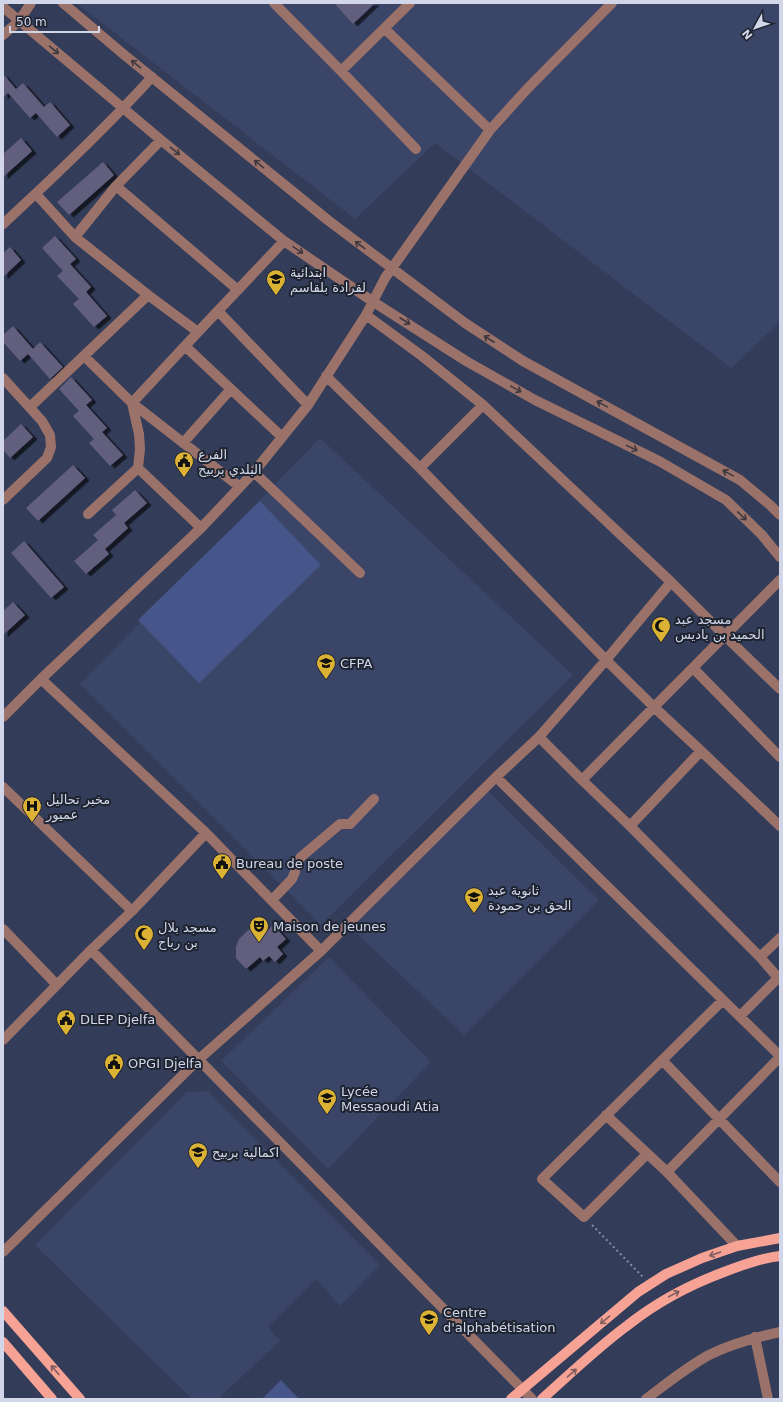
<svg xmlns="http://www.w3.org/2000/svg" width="783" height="1402" font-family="'DejaVu Sans',Vazirmatn,sans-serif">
	<defs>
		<filter id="shadow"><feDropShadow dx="4.5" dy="2.5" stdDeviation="0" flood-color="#0009"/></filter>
	</defs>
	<rect width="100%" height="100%" fill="#333c58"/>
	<path fill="#3a4568" d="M76 3H780V322L731 368 435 143 355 219Z
		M320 438 573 675 321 925 80 684Z
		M488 791 599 900 464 1035 350 927Z
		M329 957 431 1062 328 1169 221 1061Z
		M208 1091 380 1265 340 1306 316 1279 268 1327 280 1341 218 1399H192L35 1245 187 1092Z"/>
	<path fill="#46568b" d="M260 501 321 565 199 683 138 620Z
		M281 1380 299 1399H262Z"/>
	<path fill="#625e7e" filter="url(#shadow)" d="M334 3H375L353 24Z
		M3 74 16 89 23 83 44 107 50 102 70 125 57 137 36 113 30 118 8 93 3 97Z
		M21 138 32 151 3 177V154Z
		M103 162 114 175 69 215 57 202Z
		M55 236 76 259 70 264 91 287 86 292 107 316 94 327 73 304 79 299 57 276 63 271 42 248Z
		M10 247 21 260 3 277V253Z
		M13 326 33 349 40 342 61 365 63 367 50 379 28 354 20 361 3 342V335Z
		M71 377 92 400 86 405 107 428 102 432 123 455 110 466 89 443 94 439 73 416 79 411 59 389Z
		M21 424 33 437 10 458 3 450V441Z
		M73 465 85 478 38 521 26 508Z
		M135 490 147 503 124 523 128 528 105 549 109 554 86 574 74 561 98 540 93 535 116 515 112 510Z
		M24 541 64 587 51 598 11 553Z
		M13 602 25 615 3 635V611Z
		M259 920 268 930 273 925 286 939 277 947 283 954 275 962 269 956 263 961 260 957 246 969 236 958V947L239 939Z"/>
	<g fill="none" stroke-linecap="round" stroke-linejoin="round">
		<path stroke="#878ea5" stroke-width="2" stroke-dasharray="2 3" stroke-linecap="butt" d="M592 1225 643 1277"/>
		<path stroke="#9b726a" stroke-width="10" d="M63 3 122 53 329 221 465 323 523 361 740 480 770 505 780 515
			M274 3 341 71 410 3
			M3 7 161 140 284 241 372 301 466 361 535 400 659 461 726 500 762 535 780 557
			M385 29 490 130
			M3 35 19 21 31 3
			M341 71 416 149
			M161 140 116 186 75 237 148 295 198 332
			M116 186 238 290
			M36 194 75 237
			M3 224C54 177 105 129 152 77
			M218 311 308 405
			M366 315 422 356 483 405
			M185 346 282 437
			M84 356 132 403 139 434 140 449 138 468 88 514
			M326 376 420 468 606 660 654 707 780 580
			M3 378 42 421 50 435 51 447 47 458 3 500
			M30 407 148 295
			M183 443 231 389
			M138 468 201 528
			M420 468 483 405 671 582 725 636 780 689
			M254 472 360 573
			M240 487 132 403 198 332 284 241
			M693 668 780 757
			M41 679 206 833 321 951
			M3 717 41 679 201 528 254 472 308 405 366 315 385 278 490 130 527 89 612 3
			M539 737 582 780
			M496 777 539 737 606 660 671 582
			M3 787 132 911
			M630 826 582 780 654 707 701 751
			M780 826 701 751 630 826 760 957 780 980
			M272 900 292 879 295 872 296 865 301 857 340 824H350L374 799
			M3 929 57 985
			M91 950 132 911 206 833
			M760 957 780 938
			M740 1016 778 978
			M3 1040 91 950 532 1399
			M662 1060 780 1182
			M606 1115 667 1172 737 1246
			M647 1154 584 1217 542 1179 723 1000
			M667 1172 780 1057
			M3 1252 198 1060 321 951 496 777 780 1056
			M755 1337 768 1399
			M646 1399C666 1384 687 1367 709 1355 731 1344 757 1337 780 1332"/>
		<path stroke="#f6a395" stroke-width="10" d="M3 1311 80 1399
			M3 1342 52 1399
			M511 1399 638 1292 666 1274 702 1258 737 1246 780 1238
			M542 1399C570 1374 598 1347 628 1325 657 1302 689 1285 724 1272 742 1265 761 1258 780 1256"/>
	</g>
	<defs><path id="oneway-shaft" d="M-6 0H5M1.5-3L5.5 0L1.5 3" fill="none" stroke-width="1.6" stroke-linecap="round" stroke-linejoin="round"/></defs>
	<g stroke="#3e383f">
		<use href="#oneway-shaft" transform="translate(54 50) rotate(40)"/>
		<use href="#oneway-shaft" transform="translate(136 64) rotate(-141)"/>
		<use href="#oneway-shaft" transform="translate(175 151) rotate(39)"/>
		<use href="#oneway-shaft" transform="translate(259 164) rotate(-141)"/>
		<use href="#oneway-shaft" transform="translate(360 245) rotate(-143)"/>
		<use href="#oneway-shaft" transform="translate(298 250) rotate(34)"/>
		<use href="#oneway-shaft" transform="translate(405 321) rotate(33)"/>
		<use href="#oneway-shaft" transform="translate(489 339) rotate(-147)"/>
		<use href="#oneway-shaft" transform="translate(516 389) rotate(29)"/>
		<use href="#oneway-shaft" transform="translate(602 404) rotate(-151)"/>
		<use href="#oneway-shaft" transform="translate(632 448) rotate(26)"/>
		<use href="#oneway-shaft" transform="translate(728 473) rotate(-151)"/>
		<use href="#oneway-shaft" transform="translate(742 516) rotate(44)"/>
	</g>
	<g stroke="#805d5e">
		<use href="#oneway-shaft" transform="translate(715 1254) rotate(161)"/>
		<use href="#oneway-shaft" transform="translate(674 1294) rotate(-28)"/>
		<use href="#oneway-shaft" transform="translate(605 1320) rotate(140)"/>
		<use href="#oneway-shaft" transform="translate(55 1370) rotate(-131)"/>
		<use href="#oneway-shaft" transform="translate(572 1373) rotate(-41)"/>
	</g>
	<defs>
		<g id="school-pin" transform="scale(1)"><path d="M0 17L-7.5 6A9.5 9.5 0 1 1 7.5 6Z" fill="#dbb233" stroke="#1f2431"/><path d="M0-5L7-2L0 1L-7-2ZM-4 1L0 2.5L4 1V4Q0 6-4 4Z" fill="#111"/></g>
		<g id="civic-pin" transform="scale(1)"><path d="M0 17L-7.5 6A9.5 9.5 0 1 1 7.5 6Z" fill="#dbb233" stroke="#1f2431"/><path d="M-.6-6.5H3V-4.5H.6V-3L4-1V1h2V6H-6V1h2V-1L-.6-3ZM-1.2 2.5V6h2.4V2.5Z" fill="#111"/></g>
		<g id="mosque-pin" transform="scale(1)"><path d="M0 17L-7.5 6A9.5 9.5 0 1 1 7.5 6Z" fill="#dbb233" stroke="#1f2431"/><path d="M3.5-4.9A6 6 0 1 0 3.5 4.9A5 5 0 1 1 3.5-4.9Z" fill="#111"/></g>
		<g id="university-pin" transform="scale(1)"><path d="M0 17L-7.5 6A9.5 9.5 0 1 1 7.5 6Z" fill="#dbb233" stroke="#1f2431"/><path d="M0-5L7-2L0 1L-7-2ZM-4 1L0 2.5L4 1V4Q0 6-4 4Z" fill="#111"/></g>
		<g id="hospital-pin" transform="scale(1)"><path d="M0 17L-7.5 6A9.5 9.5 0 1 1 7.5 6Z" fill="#dbb233" stroke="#1f2431"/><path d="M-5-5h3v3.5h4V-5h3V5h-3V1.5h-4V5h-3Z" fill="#111"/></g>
		<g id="theatre-pin" transform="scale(1)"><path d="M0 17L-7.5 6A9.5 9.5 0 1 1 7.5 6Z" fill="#dbb233" stroke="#1f2431"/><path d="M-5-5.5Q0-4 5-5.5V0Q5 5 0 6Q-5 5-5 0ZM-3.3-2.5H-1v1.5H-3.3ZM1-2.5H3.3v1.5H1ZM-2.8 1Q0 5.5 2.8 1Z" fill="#111"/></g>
	</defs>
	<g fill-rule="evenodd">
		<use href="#school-pin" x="276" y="279"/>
		<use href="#civic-pin" x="184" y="461"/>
		<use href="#mosque-pin" x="661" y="626"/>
		<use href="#university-pin" x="326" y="663"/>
		<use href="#hospital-pin" x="32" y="806"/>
		<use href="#civic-pin" x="222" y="863"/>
		<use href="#school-pin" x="474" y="897"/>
		<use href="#theatre-pin" x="259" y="926"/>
		<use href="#mosque-pin" x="144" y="934"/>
		<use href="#civic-pin" x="66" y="1019"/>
		<use href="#civic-pin" x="114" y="1063"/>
		<use href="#school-pin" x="327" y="1098"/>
		<use href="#school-pin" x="198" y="1152"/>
		<use href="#university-pin" x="429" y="1319"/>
	</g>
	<g text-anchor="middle" stroke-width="4" stroke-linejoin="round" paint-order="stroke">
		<g font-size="13" fill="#d1d7e9" stroke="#1f2431" text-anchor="start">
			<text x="290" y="277">ابتدائية<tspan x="290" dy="15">لقرادة بلقاسم</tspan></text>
			<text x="198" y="459">الفرع<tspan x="198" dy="15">البلدي بربيح</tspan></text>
			<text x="675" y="624">مسجد عبد<tspan x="675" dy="15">الحميد بن باديس</tspan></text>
			<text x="340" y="668">CFPA</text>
			<text x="46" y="804">مخبر تحاليل<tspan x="46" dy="15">عميور</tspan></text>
			<text x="236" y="868">Bureau de poste</text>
			<text x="488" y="895">ثانوية عبد<tspan x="488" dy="15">الحق بن حمودة</tspan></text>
			<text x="273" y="931">Maison de jeunes</text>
			<text x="158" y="932">مسجد بلال<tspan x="158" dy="15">بن رباح</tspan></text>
			<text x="80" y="1024">DLEP Djelfa</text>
			<text x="128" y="1068">OPGI Djelfa</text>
			<text x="341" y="1096">Lycée<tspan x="341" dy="15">Messaoudi Atia</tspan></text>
			<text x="212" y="1157">اكمالية بربيح</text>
			<text x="443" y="1317">Centre<tspan x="443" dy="15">d'alphabétisation</tspan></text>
		</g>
	</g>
	<rect width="783" height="1402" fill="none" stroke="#d1d7e9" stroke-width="8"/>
	<g transform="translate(755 28) rotate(230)" stroke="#1f2431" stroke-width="3" paint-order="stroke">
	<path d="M0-3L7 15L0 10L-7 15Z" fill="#d1d7e9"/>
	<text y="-6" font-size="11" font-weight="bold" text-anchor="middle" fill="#d1d7e9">N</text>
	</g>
	<path d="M10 26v6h89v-6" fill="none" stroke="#d1d7e9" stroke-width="2"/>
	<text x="16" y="26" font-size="12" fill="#d1d7e9" stroke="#1f2431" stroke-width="3" paint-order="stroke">50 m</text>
</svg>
